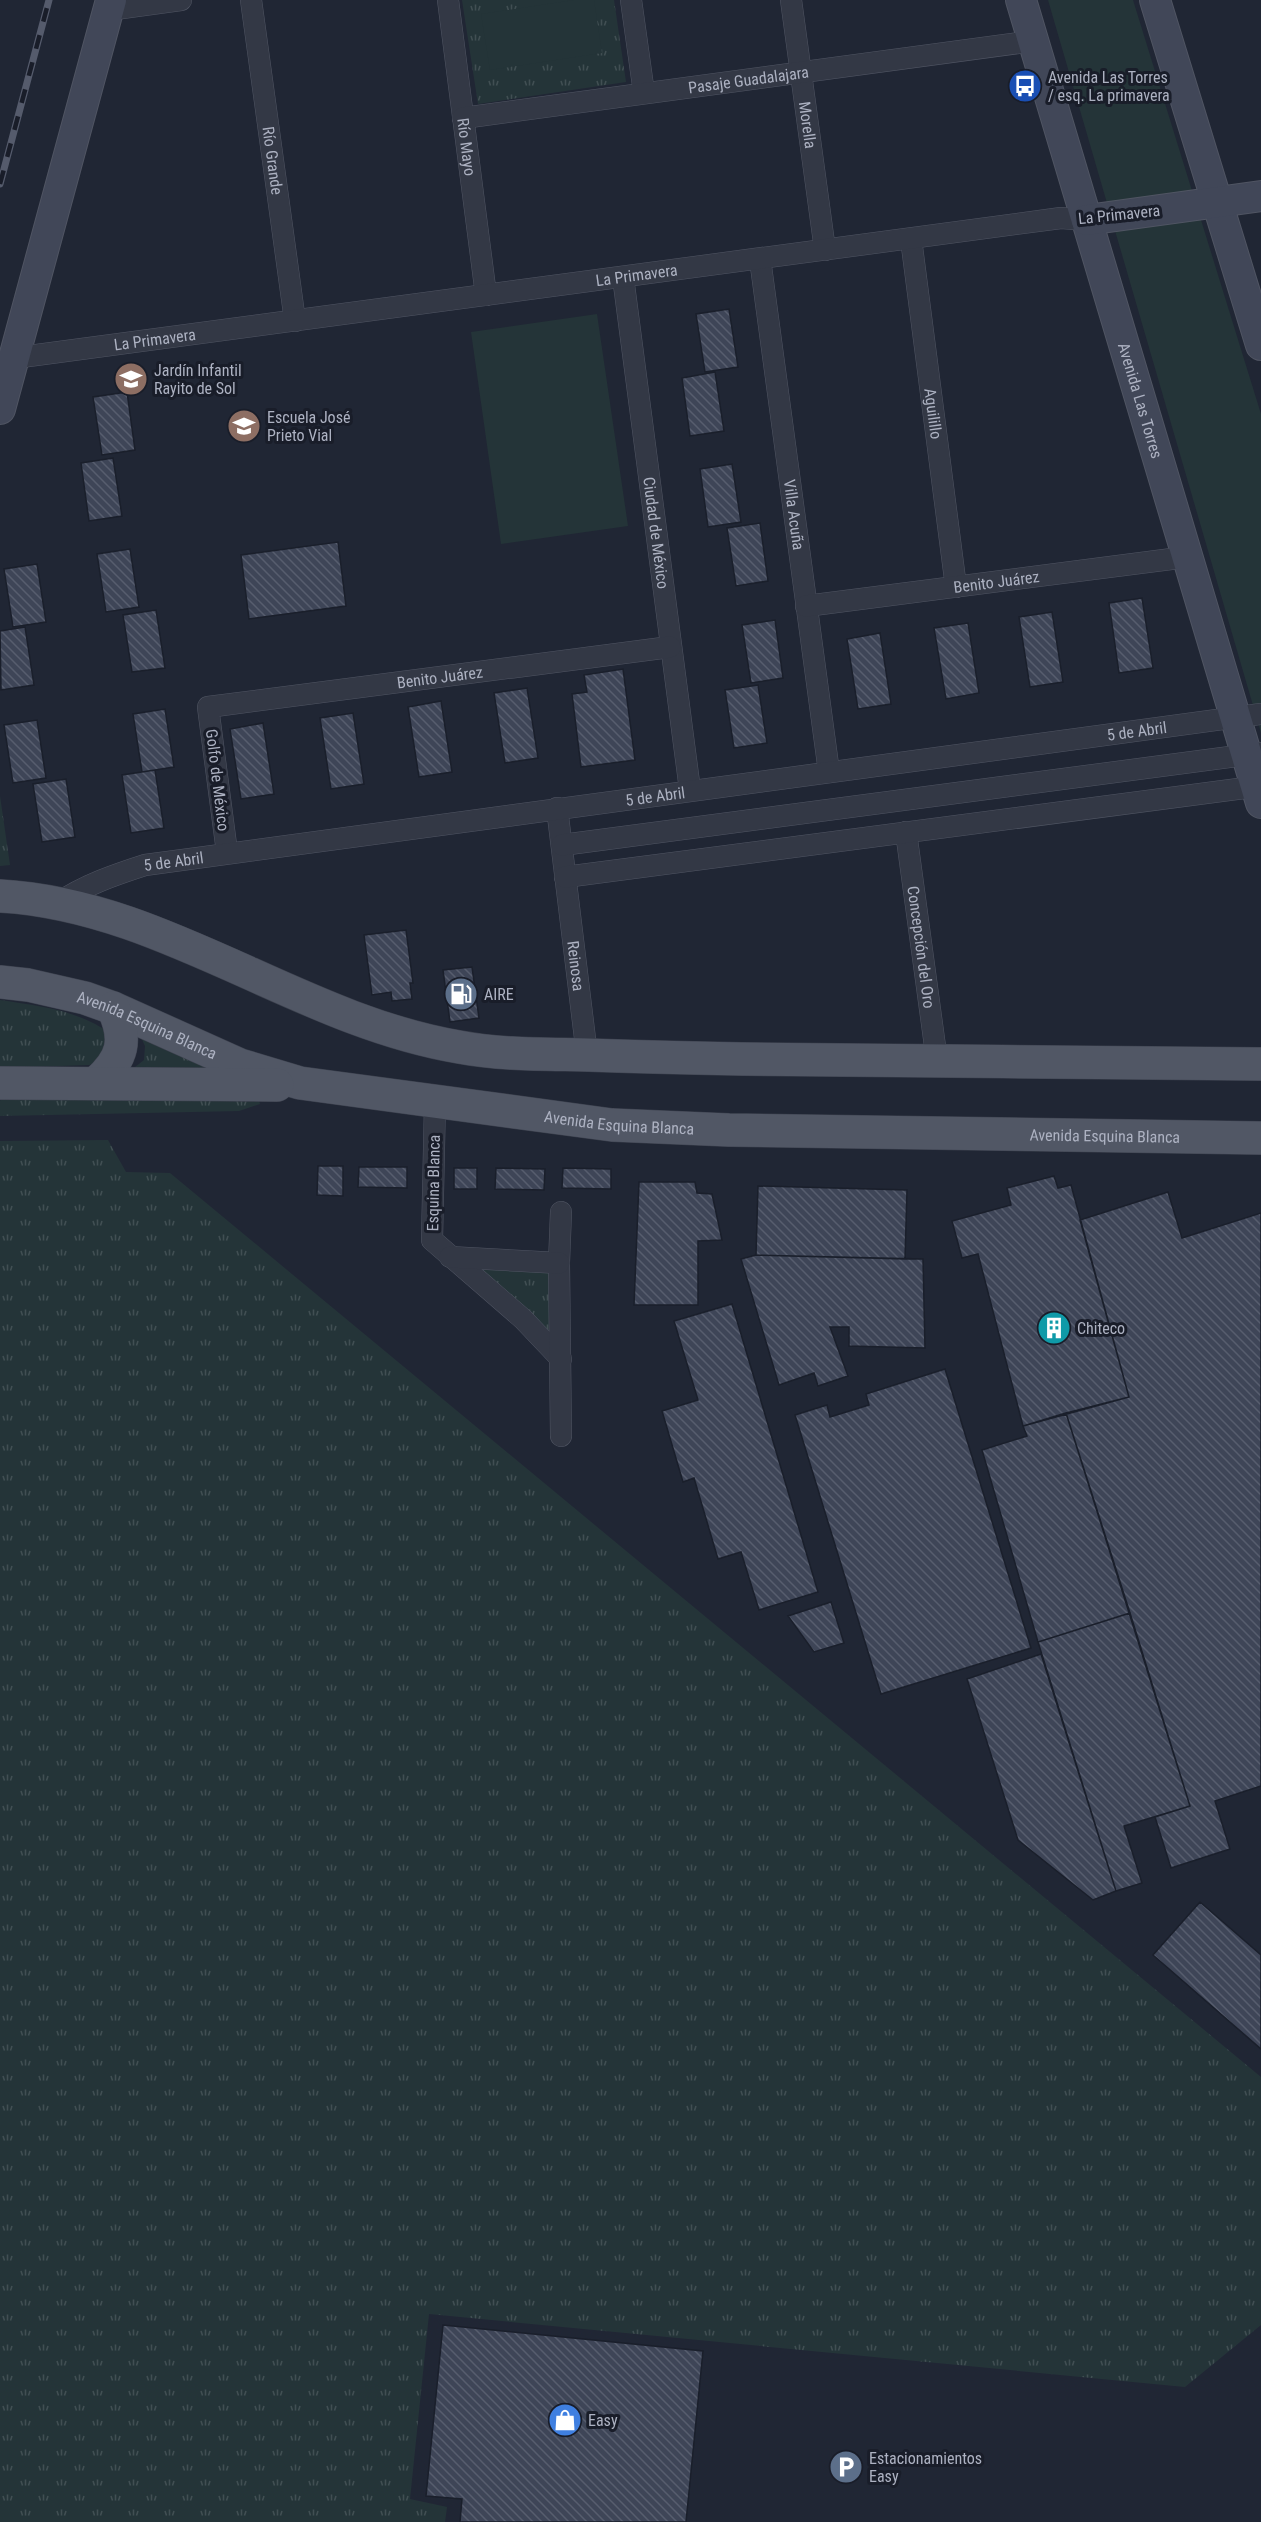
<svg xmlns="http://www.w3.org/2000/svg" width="1261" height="2522" font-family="'Roboto Condensed',sans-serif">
	<defs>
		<pattern id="grass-tufts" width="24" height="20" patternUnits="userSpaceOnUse" patternTransform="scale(1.5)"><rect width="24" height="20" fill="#243438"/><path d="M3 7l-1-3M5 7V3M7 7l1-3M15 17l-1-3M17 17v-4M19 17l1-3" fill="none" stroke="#414f53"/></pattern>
		<pattern id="building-back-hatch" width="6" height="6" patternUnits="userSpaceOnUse" patternTransform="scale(1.5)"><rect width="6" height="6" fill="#3e4557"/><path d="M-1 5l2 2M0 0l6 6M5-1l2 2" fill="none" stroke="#575d6e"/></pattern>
	</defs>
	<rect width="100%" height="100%" fill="#202634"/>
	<path fill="url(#grass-tufts)" d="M462 0H614L626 82 478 104Z
		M0 796 10 865 0 866Z
		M0 1000C39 1006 80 1010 112 1035L103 1060 89 1065 0 1068Z
		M139 1033 220 1067 216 1075 130 1071 144 1060 145 1046Z
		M256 1089 260 1104 239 1111 0 1116V1101L5 1092Z
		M108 1140 126 1172 170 1173 1261 2077V2325L1185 2387 429 2314 410 2499 447 2507 445 2522H0V1141Z
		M472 1267 550 1272 554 1338Z"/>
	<path fill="#243438" d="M574 0H594L602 53 490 70 481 14Z
		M1048 0H1133L1261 414V733Z
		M597 314 628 526 501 544 471 332Z"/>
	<path fill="url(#building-back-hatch)" stroke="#1a1f2b" stroke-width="1.5" d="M729 309 738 367 705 372 696 314Z
		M715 372 724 431 690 436 682 378Z
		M127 392 135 450 102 455 93 397Z
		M113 458 122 516 89 521 81 463Z
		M732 464 741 522 708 527 700 469Z
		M760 523 768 581 736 586 727 528Z
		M338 542 346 606 249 619 241 555Z
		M130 549 139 607 106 612 97 554Z
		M37 564 46 622 13 627 4 569Z
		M1142 598 1153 668 1119 673 1109 603Z
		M156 610 165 668 132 672 123 615Z
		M1052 612 1063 682 1030 687 1019 617Z
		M775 620 783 678 751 683 742 625Z
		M968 623 979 693 946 699 934 628Z
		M25 627 34 685 1 690 0 631Z
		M880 633 891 704 858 709 847 639Z
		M623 669 635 760 581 767 572 694 587 692 584 675Z
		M758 685 767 743 734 748 725 690Z
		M527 688 538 758 505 763 494 693Z
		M441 701 452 772 419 777 408 707Z
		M165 709 174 767 142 772 133 714Z
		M353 713 364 784 331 789 320 718Z
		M37 720 46 778 13 783 4 725Z
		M263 723 274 794 241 799 230 729Z
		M155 770 164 828 131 833 122 775Z
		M66 779 75 837 42 842 33 784Z
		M406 930 413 983H410L412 999 392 1001 391 992 372 995 364 935Z
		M472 967 479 1018 450 1022 443 970Z
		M318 1166H343V1196L317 1195Z
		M359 1167H407V1188L358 1187Z
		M454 1168H477V1189H454Z
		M496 1168 545 1169 544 1190 495 1189Z
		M563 1168 611 1169V1189L562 1188Z
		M1054 1176 1058 1188 1071 1185 1129 1397 1023 1426 978 1254 962 1258 952 1221 1011 1205 1007 1188Z
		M639 1182H695L697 1193 712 1194 722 1240 698 1241V1305H634Z
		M758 1186 907 1190 905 1259 756 1255Z
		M1168 1192 1182 1238 1261 1213V1786L1215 1801 1230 1849 1171 1868 1155 1817 1190 1806 1066 1413 1129 1397 1080 1220Z
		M756 1255 923 1259 925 1348 849 1346V1327H830L848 1376 818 1386 814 1373 779 1385 741 1259Z
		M732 1304 818 1592 759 1610 741 1552 718 1559 694 1478 683 1482 662 1411 698 1400 674 1321Z
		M945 1369 1031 1648 881 1694 795 1415 827 1405 830 1417 869 1405 866 1394Z
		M1066 1413 1130 1613 1038 1642 982 1450 1027 1436 1023 1426Z
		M831 1602 844 1643 814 1652 788 1616Z
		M1130 1613 1190 1806 1124 1826 1142 1883 1116 1891 1038 1642Z
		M1041 1654 1116 1891 1093 1900 1018 1840 967 1679Z
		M1200 1902 1261 1955V2049L1153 1955Z
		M443 2325 703 2351 686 2522H460L462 2499 426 2496Z"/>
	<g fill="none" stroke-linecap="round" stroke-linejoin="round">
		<g stroke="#505563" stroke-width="22">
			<g id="street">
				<path id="s1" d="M251 0 295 321"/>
				<path id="s2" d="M448 0 486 295"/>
				<path d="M631 0 644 93"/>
				<path id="s3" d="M791 0 825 250"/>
				<path d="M108 10 181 0"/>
				<path id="s4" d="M463 118 1033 41"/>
				<path id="s5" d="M911 239 956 587"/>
				<path id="s6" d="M760 259 829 772"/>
				<path id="s7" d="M623 277 690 790"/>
				<path id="s8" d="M14 358 1061 218 1087 220"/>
				<path id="s9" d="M806 606 1187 557"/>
				<path id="s10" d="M557 808 587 1055"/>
				<path id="s11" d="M906 832 937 1061"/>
				<path d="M562 845 1260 753"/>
				<path id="s12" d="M227 852 208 707 670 647"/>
				<path d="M565 877 1261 786"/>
				<path id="s13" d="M58 903C85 885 114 875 145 865L1261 714"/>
				<path d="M435 1102 432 1240 523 1319 561 1359"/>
				<path d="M561 1212 559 1263 561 1436"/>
				<path d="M450 1257 559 1263"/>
			</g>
		</g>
		<g stroke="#505563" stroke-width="32">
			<g id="secondary">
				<path id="s14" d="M1021 0 1261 803"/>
				<path d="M1155 0 1261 345"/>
				<path d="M1087 220 1261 196"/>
				<path d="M0 409 111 0"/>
			</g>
		</g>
		<g stroke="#3c414e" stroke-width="34">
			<g id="primary">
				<path d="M0 896C164 905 298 1020 459 1047 501 1055 545 1054 588 1055 640 1057 691 1058 743 1059 916 1061 1088 1062 1261 1064"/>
				<path id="s15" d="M0 982 28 985 85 998 113 1008 240 1065 300 1083 612 1125 729 1130 1261 1138"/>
				<path d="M97 1082C123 1059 128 1040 113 1008"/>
				<path d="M0 1083 277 1085"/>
			</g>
		</g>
		<use href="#street" stroke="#333845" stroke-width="21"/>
		<use href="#secondary" stroke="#414758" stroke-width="30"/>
		<use href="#primary" stroke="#515765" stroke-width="33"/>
		<g stroke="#555b6c" stroke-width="7">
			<path id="rail" d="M0 184 49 0"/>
		</g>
		<use href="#rail" stroke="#191d29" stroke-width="4.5" stroke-dasharray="14" stroke-linecap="butt"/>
	</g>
	<defs>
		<g id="bus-disc" transform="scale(1.725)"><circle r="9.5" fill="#1a4fb4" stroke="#191d29"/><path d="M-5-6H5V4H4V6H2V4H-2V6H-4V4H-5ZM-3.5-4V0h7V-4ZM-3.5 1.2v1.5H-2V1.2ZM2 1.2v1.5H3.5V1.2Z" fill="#fff"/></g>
		<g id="school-disc" transform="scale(1.725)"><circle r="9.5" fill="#8d6e63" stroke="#191d29"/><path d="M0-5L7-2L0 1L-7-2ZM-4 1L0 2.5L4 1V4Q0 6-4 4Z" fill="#fff"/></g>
		<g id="fuel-disc" transform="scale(1.725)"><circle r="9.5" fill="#5c6f8a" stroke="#191d29"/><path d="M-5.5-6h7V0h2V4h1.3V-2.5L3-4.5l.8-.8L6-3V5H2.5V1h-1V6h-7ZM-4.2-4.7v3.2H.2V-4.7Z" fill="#fff"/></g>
		<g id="building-disc" transform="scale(1.725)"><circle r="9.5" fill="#0f9aa8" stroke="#191d29"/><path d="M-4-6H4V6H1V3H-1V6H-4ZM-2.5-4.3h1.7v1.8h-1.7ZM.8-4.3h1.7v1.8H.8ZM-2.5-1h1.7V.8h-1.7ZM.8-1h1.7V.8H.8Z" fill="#fff"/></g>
		<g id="shop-disc" transform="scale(1.725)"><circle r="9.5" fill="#3f7fe0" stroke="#191d29"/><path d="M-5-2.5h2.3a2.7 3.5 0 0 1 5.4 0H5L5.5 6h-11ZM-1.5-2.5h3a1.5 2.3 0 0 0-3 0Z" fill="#fff"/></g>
		<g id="parking-disc" transform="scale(1.725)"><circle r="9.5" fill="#5c6f8a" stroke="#191d29"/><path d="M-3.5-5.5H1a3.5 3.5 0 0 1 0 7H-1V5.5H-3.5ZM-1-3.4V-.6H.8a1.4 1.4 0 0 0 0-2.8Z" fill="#fff"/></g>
	</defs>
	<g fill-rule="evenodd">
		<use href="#bus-disc" x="1025" y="86"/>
		<use href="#school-disc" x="131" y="379"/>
		<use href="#school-disc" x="244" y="426"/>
		<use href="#fuel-disc" x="461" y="994"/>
		<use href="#building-disc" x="1054" y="1328"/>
		<use href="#shop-disc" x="565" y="2420"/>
		<use href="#parking-disc" x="846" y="2467"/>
	</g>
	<g text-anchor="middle" stroke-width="6" stroke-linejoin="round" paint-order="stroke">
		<g font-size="16" fill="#adb2c2" stroke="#191d29" text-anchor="start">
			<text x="1048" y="83">Avenida Las Torres<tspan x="1048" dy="18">/ esq. La primavera</tspan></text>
			<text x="154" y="376">Jardín Infantil<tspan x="154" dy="18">Rayito de Sol</tspan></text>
			<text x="267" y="423">Escuela José<tspan x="267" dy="18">Prieto Vial</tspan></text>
			<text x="484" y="1000">AIRE</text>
			<text x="1077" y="1334">Chiteco</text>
			<text x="588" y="2426">Easy</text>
			<text x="869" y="2464">Estacionamientos<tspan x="869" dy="18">Easy</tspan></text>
		</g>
		<g font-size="16" fill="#adb2c2" stroke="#191d29">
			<text dy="6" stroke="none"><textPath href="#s4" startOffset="288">Pasaje Guadalajara</textPath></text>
			<text dy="6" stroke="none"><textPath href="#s3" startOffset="126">Morella</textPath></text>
			<text dy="6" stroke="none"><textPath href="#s2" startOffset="148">Río Mayo</textPath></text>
			<text dy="6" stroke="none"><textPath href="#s1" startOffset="162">Río Grande</textPath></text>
			<text transform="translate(1119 214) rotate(-6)" y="6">La Primavera</text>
			<text dy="6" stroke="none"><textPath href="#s8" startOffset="628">La Primavera</textPath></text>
			<text dy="6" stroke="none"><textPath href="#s8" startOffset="142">La Primavera</textPath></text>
			<text dy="6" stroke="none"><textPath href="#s14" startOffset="418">Avenida Las Torres</textPath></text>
			<text dy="6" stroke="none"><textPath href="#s5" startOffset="176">Aguilillo</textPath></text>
			<text dy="6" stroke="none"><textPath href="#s6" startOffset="258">Villa Acuña</textPath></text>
			<text dy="6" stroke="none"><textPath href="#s7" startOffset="258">Ciudad de México</textPath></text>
			<text dy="6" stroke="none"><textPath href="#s9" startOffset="192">Benito Juárez</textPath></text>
			<text dy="6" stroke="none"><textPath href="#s12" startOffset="380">Benito Juárez</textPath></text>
			<text dy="6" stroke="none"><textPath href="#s13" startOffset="1096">5 de Abril</textPath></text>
			<text transform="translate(218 780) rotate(83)" y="6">Golfo de México</text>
			<text dy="6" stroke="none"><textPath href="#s13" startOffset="610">5 de Abril</textPath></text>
			<text dy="6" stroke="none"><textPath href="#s13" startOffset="124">5 de Abril</textPath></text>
			<text dy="6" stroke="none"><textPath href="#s11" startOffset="116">Concepción del Oro</textPath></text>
			<text dy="6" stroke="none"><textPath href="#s10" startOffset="159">Reinosa</textPath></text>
			<text dy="6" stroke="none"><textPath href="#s15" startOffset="154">Avenida Esquina Blanca</textPath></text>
			<text dy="6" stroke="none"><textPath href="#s15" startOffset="640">Avenida Esquina Blanca</textPath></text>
			<text dy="6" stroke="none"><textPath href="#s15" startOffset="1126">Avenida Esquina Blanca</textPath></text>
			<text transform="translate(433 1183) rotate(-89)" y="6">Esquina Blanca</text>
		</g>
	</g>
</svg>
